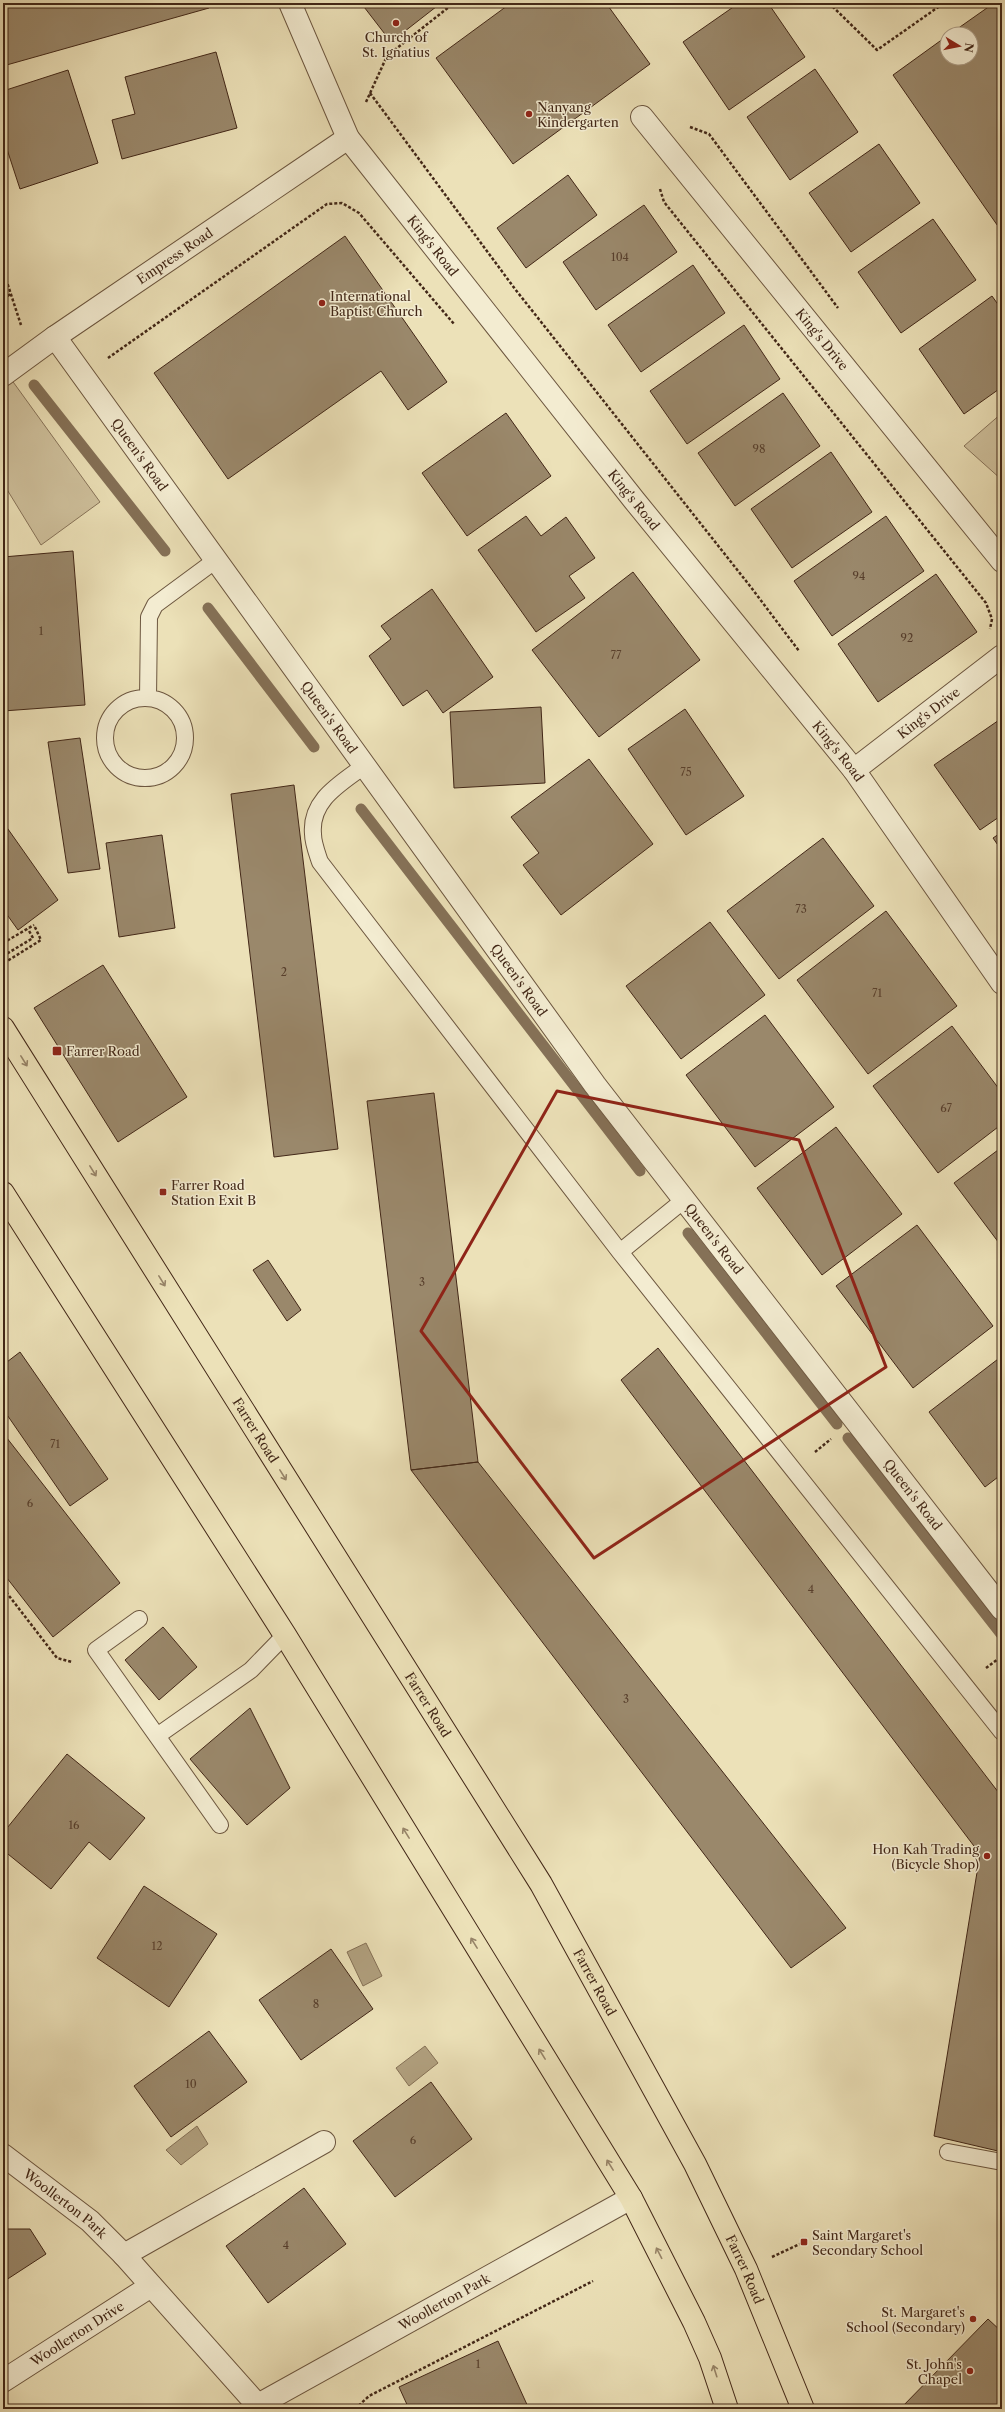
<svg xmlns="http://www.w3.org/2000/svg" width="1005" height="2412" font-family="'Libre Caslon Text',serif">
	<rect width="100%" height="100%" fill="#ece1b8"/>
	<filter id="stains"><feTurbulence type="fractalNoise" baseFrequency=".005" numOctaves="4"/><feColorMatrix values="0 0 0 0 .2 0 0 0 0 .09 0 0 0 0 .02 0 0 0 .5 -.17"/></filter>
	<radialGradient id="worn" r=".72"><stop offset=".6" stop-color="#630" stop-opacity="0"/><stop offset="1" stop-color="#630" stop-opacity=".3"/></radialGradient>
	<path fill="#cfc19d" stroke="#88745a" d="M11 379 100 502 41 545 3 483V386Z
		M1002 413V480L964 446Z"/>
	<path fill="#b2a281" stroke="#857157" d="M366 1943 382 1976 363 1986 347 1952Z
		M425 2046 438 2063 409 2086 396 2068Z
		M197 2126 208 2144 181 2165 166 2150Z"/>
	<g fill="none" stroke-linecap="round" stroke-linejoin="round">
		<path stroke="#857157" stroke-width="11" d="M34 385 165 551
			M208 608 314 747
			M361 809 640 1171
			M688 1233 837 1424
			M848 1438 1002 1635"/>
	</g>
	<path fill="#9a886b" stroke="#422717" d="M3 3H208L209 8 3 66Z
		M361 3H441L391 42Z
		M511 3H606L650 64 513 164 436 58Z
		M739 3H768L805 57 729 110 683 42Z
		M994 3H1002V232L893 75 947 36V58H971V34H950Z
		M216 52 237 128 122 159 112 120 135 114 125 77Z
		M815 69 858 132 790 180 747 117Z
		M68 70 98 163 20 189 3 137V91Z
		M879 144 920 203 851 252 809 193Z
		M568 175 597 215 526 268 497 228Z
		M644 205 677 252 596 310 563 262Z
		M933 219 976 280 901 333 858 272Z
		M345 236 447 382 408 410 381 371 228 479 154 373Z
		M693 265 725 313 641 372 608 325Z
		M992 296 1002 310V387L964 414 919 349Z
		M744 325 780 379 687 444 650 391Z
		M783 393 820 446 735 506 698 453Z
		M506 413 551 476 467 536 422 473Z
		M831 452 872 512 792 568 751 509Z
		M526 516 541 536 566 517 595 558 569 576 585 598 536 632 478 550Z
		M886 516 924 571 832 636 794 581Z
		M73 551 85 705 3 711V557Z
		M633 572 700 660 599 737 532 650Z
		M936 574 977 632 878 702 838 644Z
		M432 589 493 677 443 713 427 690 403 706 369 656 391 639 381 626Z
		M541 707 545 783 454 788 450 712Z
		M685 709 744 796 686 835 628 749Z
		M1002 718V815L980 830 934 765Z
		M80 738 100 869 68 873 48 742Z
		M589 759 653 844 561 915 523 865 539 853 511 817Z
		M294 785 338 1149 274 1157 231 794Z
		M3 822 58 900 18 930 3 909Z
		M1002 832V851L993 838Z
		M162 835 175 928 119 937 106 843Z
		M823 838 874 906 779 979 727 911Z
		M886 911 957 1006 868 1074 797 980Z
		M710 922 765 995 681 1059 626 986Z
		M103 965 187 1097 118 1142 34 1008Z
		M765 1015 834 1107 755 1167 686 1075Z
		M952 1026 1002 1093V1124L938 1173 873 1086Z
		M434 1093 478 1462 411 1470 367 1101Z
		M836 1127 902 1214 822 1275 757 1188Z
		M1002 1147V1247L954 1183Z
		M917 1225 993 1326 913 1388 836 1286Z
		M268 1260 301 1310 287 1321 253 1270Z
		M658 1348 1002 1797V2124L998 2151 934 2136 980 1854 621 1380Z
		M20 1352 108 1479 70 1506 3 1409V1365Z
		M1002 1356V1474L985 1487 929 1412Z
		M3 1433 120 1583 53 1637 3 1573Z
		M478 1462 846 1928 791 1968 411 1470Z
		M163 1627 197 1667 159 1700 125 1660Z
		M250 1708 290 1788 247 1825 190 1759Z
		M67 1754 145 1818 110 1860 89 1842 51 1889 3 1850V1833Z
		M144 1886 217 1934 169 2007 97 1958Z
		M331 1949 373 2009 301 2060 259 2000Z
		M209 2031 247 2082 171 2137 134 2086Z
		M431 2082 472 2139 395 2197 353 2141Z
		M304 2188 346 2244 268 2303 226 2246Z
		M3 2229H30L46 2254 3 2282Z
		M988 2319 1002 2332V2409H900Z
		M498 2341 529 2409H409L399 2387Z"/>
	<g fill="none" stroke-linecap="round" stroke-linejoin="round">
		<g stroke="#6c563f" stroke-width="18">
			<path id="service" d="M105 738a40 40 0 1 1 80 0a40 40 0 1 1-80 0Z
				M148 698 149 617 155 605 216 560
				M364 766C340 784 310 800 313 834 313 843 317 853 320 862L620 1252 1002 1732
				M620 1252 684 1200
				M139 1619 96 1650 220 1825
				M157 1736 251 1670 285 1635
				M948 2152 1002 2162"/>
		</g>
		<g stroke="#6c563f" stroke-width="24">
			<g id="minor">
				<path id="s1" d="M290 3 348 138 634 500 854 770 1002 983"/>
				<path id="s2" d="M642 117 1002 561"/>
				<path id="s3" d="M55 337 595 1085 1002 1609"/>
				<path id="s4" d="M3 375 55 337 348 138"/>
				<path id="s5" d="M854 770 1002 656"/>
				<path id="s6" d="M3 2155 90 2221 124 2255 261 2409"/>
				<path d="M124 2255 324 2142"/>
				<path id="s7" d="M3 2381 151 2286"/>
				<path id="s8" d="M258 2405 631 2198"/>
			</g>
		</g>
		<g stroke="#422717" stroke-width="24">
			<g id="trunk">
				<path id="s9" d="M3 1028 541 1884 695 2164 746 2269 803 2409"/>
				<path d="M3 1193 285 1635 631 2198 694 2322 710 2358 727 2409"/>
			</g>
		</g>
		<path stroke="#422717" stroke-width="2.5" stroke-dasharray="3 2" stroke-linecap="butt" d="M829 3 877 50 944 3
			M370 93 515 289 750 586 799 651
			M366 102 387 56 454 3
			M690 127 709 134 838 308
			M660 189 664 202 986 603 992 619 990 629
			M3 270 21 325
			M3 298 11 294
			M108 358 327 204 342 203 359 213 454 324
			M3 956 33 938 28 929
			M4 963 41 940 34 925
			M815 1452 831 1439
			M3 1588 57 1658 72 1662
			M986 1668 1002 1656
			M772 2257 804 2242
			M355 2409 369 2396 593 2281"/>
		<use href="#service" stroke="#f3ecd1" stroke-width="16"/>
		<use href="#minor" stroke="#f3ecd1" stroke-width="22"/>
		<use href="#trunk" stroke="#ece1b8" stroke-width="22"/>
		<path stroke="#422717" stroke-width="2.5" stroke-dasharray="3 2" stroke-linecap="butt" d="M3 943 34 925"/>
	</g>
	<defs><path id="oneway-shaft" d="M-6 0H5M1.5-3L5.5 0L1.5 3" fill="none" stroke-width="1.6" stroke-linecap="round" stroke-linejoin="round"/></defs>
	<g stroke="#978468">
		<use href="#oneway-shaft" transform="translate(24 1061) rotate(58)"/>
		<use href="#oneway-shaft" transform="translate(93 1171) rotate(58)"/>
		<use href="#oneway-shaft" transform="translate(162 1281) rotate(58)"/>
		<use href="#oneway-shaft" transform="translate(283 1475) rotate(58)"/>
		<use href="#oneway-shaft" transform="translate(406 1833) rotate(-122)"/>
		<use href="#oneway-shaft" transform="translate(474 1943) rotate(-122)"/>
		<use href="#oneway-shaft" transform="translate(542 2054) rotate(-122)"/>
		<use href="#oneway-shaft" transform="translate(610 2165) rotate(-122)"/>
		<use href="#oneway-shaft" transform="translate(659 2253) rotate(-117)"/>
		<use href="#oneway-shaft" transform="translate(715 2371) rotate(-108)"/>
	</g>
	<path fill="none" stroke="#8f2418" stroke-width="3" stroke-linejoin="round" d="M557 1091 799 1140 886 1367 594 1558 421 1331Z"/>
	<g fill="#8f2418" stroke="#f3ecd1" stroke-width="1.5">
		<circle cx="396" cy="23" r="4"/>
		<circle cx="529" cy="114" r="4"/>
		<circle cx="322" cy="303" r="4"/>
		<rect x="52" y="1046" width="10" height="10" rx="2"/>
		<rect x="159" y="1188" width="8" height="8" rx="2"/>
		<circle cx="987" cy="1856" r="4"/>
		<rect x="800" y="2238" width="8" height="8" rx="2"/>
		<circle cx="973" cy="2319" r="4"/>
		<circle cx="970" cy="2371" r="4"/>
	</g>
	<g text-anchor="middle" stroke-width="3" stroke-linejoin="round" paint-order="stroke">
		<g font-size="11" fill="#583f2c">
			<text x="620" y="261">104</text>
			<text x="759" y="453">98</text>
			<text x="859" y="580">94</text>
			<text x="41" y="635">1</text>
			<text x="907" y="642">92</text>
			<text x="616" y="659">77</text>
			<text x="686" y="776">75</text>
			<text x="801" y="913">73</text>
			<text x="284" y="976">2</text>
			<text x="877" y="997">71</text>
			<text x="946" y="1112">67</text>
			<text x="422" y="1286">3</text>
			<text x="55" y="1448">71</text>
			<text x="30" y="1507">6</text>
			<text x="811" y="1593">4</text>
			<text x="626" y="1703">3</text>
			<text x="74" y="1829">16</text>
			<text x="157" y="1950">12</text>
			<text x="316" y="2008">8</text>
			<text x="191" y="2088">10</text>
			<text x="413" y="2144">6</text>
			<text x="286" y="2249">4</text>
			<text x="478" y="2368">1</text>
		</g>
		<g font-size="13" fill="#422717" stroke="#f3ecd1" text-anchor="start">
			<text x="396" y="42" text-anchor="middle">Church of<tspan x="396" dy="15">St. Ignatius</tspan></text>
			<text x="537" y="112">Nanyang<tspan x="537" dy="15">Kindergarten</tspan></text>
			<text x="330" y="301">International<tspan x="330" dy="15">Baptist Church</tspan></text>
			<text x="66" y="1056">Farrer Road</text>
			<text x="171" y="1190">Farrer Road<tspan x="171" dy="15">Station Exit B</tspan></text>
			<text x="979" y="1854" text-anchor="end">Hon Kah Trading<tspan x="979" dy="15">(Bicycle Shop)</tspan></text>
			<text x="812" y="2240">Saint Margaret's<tspan x="812" dy="15">Secondary School</tspan></text>
			<text x="965" y="2317" text-anchor="end">St. Margaret's<tspan x="965" dy="15">School (Secondary)</tspan></text>
			<text x="962" y="2369" text-anchor="end">St. John's<tspan x="962" dy="15">Chapel</tspan></text>
		</g>
		<g font-size="13" fill="#422717" stroke="#f3ecd1">
			<text dy="5" stroke="none"><textPath href="#s1" startOffset="284">King's Road</textPath></text>
			<text dy="5" stroke="none"><textPath href="#s4" startOffset="209">Empress Road</textPath></text>
			<text dy="5" stroke="none"><textPath href="#s2" startOffset="286">King's Drive</textPath></text>
			<text dy="5" stroke="none"><textPath href="#s3" startOffset="145">Queen's Road</textPath></text>
			<text dy="5" stroke="none"><textPath href="#s1" startOffset="608">King's Road</textPath></text>
			<text dy="5" stroke="none"><textPath href="#s5" startOffset="94">King's Drive</textPath></text>
			<text dy="5" stroke="none"><textPath href="#s3" startOffset="469">Queen's Road</textPath></text>
			<text dy="5" stroke="none"><textPath href="#s1" startOffset="932">King's Road</textPath></text>
			<text dy="5" stroke="none"><textPath href="#s3" startOffset="793">Queen's Road</textPath></text>
			<text dy="5" stroke="none"><textPath href="#s3" startOffset="1117">Queen's Road</textPath></text>
			<text dy="5" stroke="none"><textPath href="#s9" startOffset="475">Farrer Road</textPath></text>
			<text dy="5" stroke="none"><textPath href="#s3" startOffset="1441">Queen's Road</textPath></text>
			<text dy="5" stroke="none"><textPath href="#s9" startOffset="799">Farrer Road</textPath></text>
			<text dy="5" stroke="none"><textPath href="#s9" startOffset="1123">Farrer Road</textPath></text>
			<text dy="5" stroke="none"><textPath href="#s6" startOffset="79">Woollerton Park</textPath></text>
			<text dy="5" stroke="none"><textPath href="#s9" startOffset="1447">Farrer Road</textPath></text>
			<text dy="5" stroke="none"><textPath href="#s8" startOffset="213">Woollerton Park</textPath></text>
			<text dy="5" stroke="none"><textPath href="#s7" startOffset="88">Woollerton Drive</textPath></text>
		</g>
	</g>
	<rect width="1005" height="2412" fill="none" stroke="#ece1b8" stroke-width="16"/>
	<rect x="4" y="4" width="997" height="2404" fill="none" stroke="#422717" stroke-width="2"/>
	<rect x="8" y="8" width="989" height="2396" fill="none" stroke="#422717"/>
	<g transform="translate(959 46) rotate(100)"><circle r="19" fill="#f3ecd1" stroke="#ac9d87"/>
	<path d="M0-3L7 15L0 10L-7 15Z" fill="#8f2418"/>
	<text y="-6" font-size="11" font-weight="bold" text-anchor="middle" fill="#422717">N</text>
	</g>
	<rect width="100%" height="100%" filter="url(#stains)"/>
	<rect width="100%" height="100%" fill="url(#worn)"/>
</svg>
